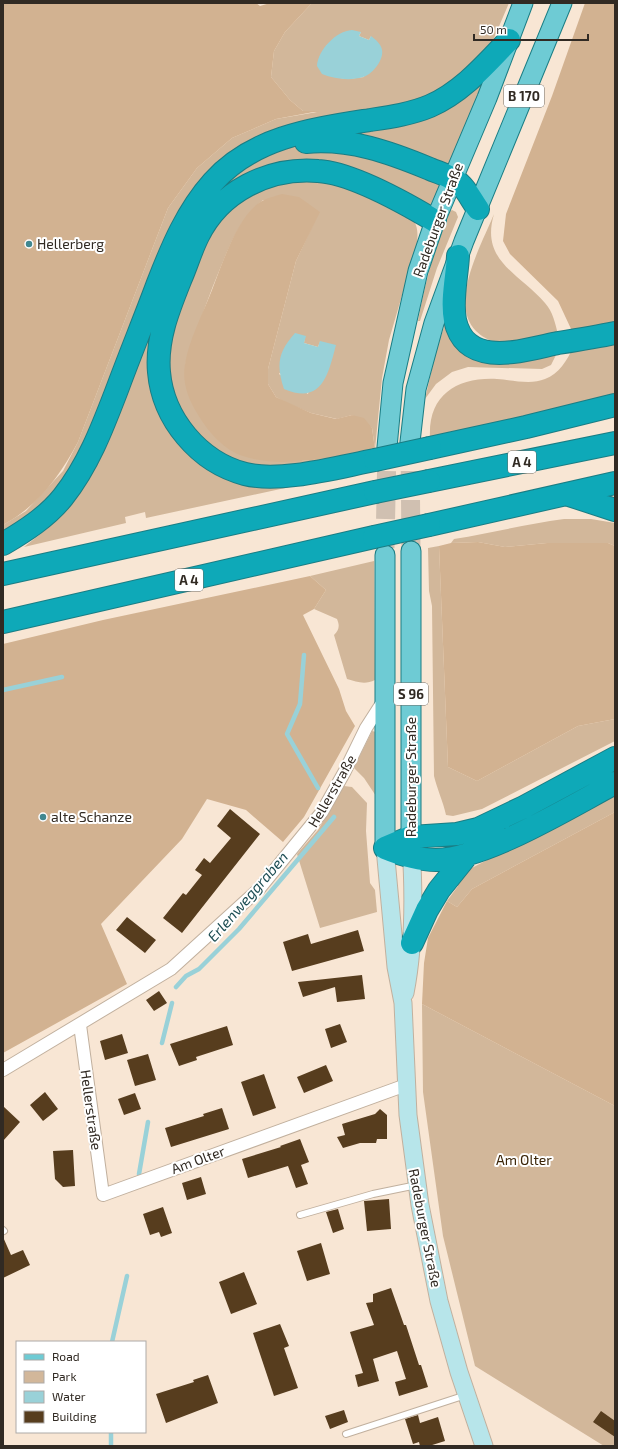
<svg xmlns="http://www.w3.org/2000/svg" width="618" height="1449" font-family="'Exo 2',sans-serif">
	<rect width="100%" height="100%" fill="#f8e6d4"/>
	<path fill="#d2b79a" fill-rule="evenodd" d="M312 3H509L491 45 446 93 247 142C214 163 202 178 180 211L88 439C65 480 45 509 3 533V525L26 511 63 471 78 442 168 208 197 168 232 138 276 119 317 112 303 111 290 100 271 77 274 51 285 32ZM361 32 359 36 369 40 371 36 364 77 348 79 340 78 326 46 332 41Z
		M488 71 449 168 352 132Z
		M303 145 362 150 441 184 432 207 326 164 211 197C229 178 251 158 276 150 284 147 295 147 303 145Z
		M295 178 334 182 411 216C418 226 418 232 417 244L389 340 382 378 375 449 372 428 352 415 337 419 311 413 289 404 276 397 268 384V369L296 261 319 212 263 200C236 222 226 255 213 286 203 312 194 338 185 365L302 461 339 456 340 459 272 469 231 460 211 447 193 430 177 405 169 383 167 355 174 317 215 223 245 195ZM305 336 304 343 318 347 320 341 308 394 279 374Z
		M452 210 456 212 458 217 437 268 420 321H418C425 283 434 248 449 212Z
		M494 214C480 261 519 273 545 303 553 312 555 323 558 334 538 337 516 343 497 342 489 341 481 336 476 331 448 303 482 244 494 214Z
		M161 305 151 347 191 452 299 485 146 518 145 512 125 517 126 523 24 547 48 528 62 512 92 472 107 445Z
		M447 318 460 343 558 351 551 365 542 369 468 367 452 372 436 384 425 399 436 351Z
		M615 340V395L508 422 430 437C428 395 457 377 497 379 512 380 531 385 545 379 559 374 567 360 573 348Z
		M564 519H591L615 523V546L608 543H547L505 547 478 542 451 543 454 539C491 533 527 524 564 519Z
		M439 546 448 767 477 781 578 726 615 719V741L482 809 453 816 446 815C443 801 437 789 434 776L432 606 429 591 428 548Z
		M374 561 375 680C365 685 357 682 347 679L334 635C339 630 340 626 337 619L314 609 326 590 310 576Z
		M372 731 376 732V796L364 778 354 768Z
		M344 786 352 787 367 803 366 831 370 883 375 890 377 912 320 928 297 854 318 830Z
		M615 793V812L472 889 457 907 447 901 458 886 455 882 468 870Z
		M422 1004 615 1106V1446H604L475 1366 443 1236 423 1092Z"/>
	<path fill="#d2b291" d="M3 3H256L260 6 270 3H312L285 32 274 51 271 77 290 100 303 111H319L276 119 232 138 197 168 168 208 78 442C59 477 39 505 3 525Z
		M585 3H615V323L572 331 558 301 510 254 503 241 506 214 552 96Z
		M282 194 299 197 320 212 296 261 268 369V384L276 397 311 413 336 419 352 415 364 418 372 428 375 449C335 457 279 470 240 455 222 448 206 429 197 413 188 398 182 383 185 364 189 340 203 313 212 290 222 265 238 212 264 200 270 197 276 196 282 194Z
		M478 542 505 547 547 543H608L615 546V719L578 726 477 781 448 767 439 546 451 543Z
		M310 576 326 590 314 609 303 615 339 689 346 711 355 726 304 817 283 842 246 810 207 799 182 839 101 924 127 984 3 1053V644L103 620Z
		M615 812V1106L422 1004 424 963 428 938 447 901 457 907 472 889Z"/>
	<path fill="#99d1d8" d="M352 30 361 32 359 36 369 40 371 36C376 40 381 44 382 50 384 60 372 75 363 77 350 81 335 79 322 74L317 66C318 50 336 31 352 30Z
		M295 333 306 336 304 343 318 347 320 341 336 345C328 375 322 405 284 389 276 365 278 352 295 333Z"/>
	<g fill="none" stroke-linecap="round" stroke-linejoin="round">
		<path stroke="#99d1d8" stroke-width="4.5" d="M304 655 300 704 287 734 318 788
			M3 690 62 677
			M176 987 186 976 199 969 239 929 334 817
			M162 1043 172 1003
			M139 1174 148 1122
			M112 1342 127 1276
			M111 1432V1446"/>
	</g>
	<path fill="#573d1e" d="M230 809 260 834 182 933 163 918 183 893 186 895 202 875 195 870 204 858 210 863 231 838 217 826Z
		M127 917 156 940 145 953 116 930Z
		M358 930 364 951 292 971 283 942 308 934 311 944Z
		M362 975 365 999 337 1002 335 987 303 997 298 982Z
		M159 991 167 1003 154 1011 146 1000Z
		M340 1024 347 1042 331 1048 325 1029Z
		M227 1026 233 1045 196 1057 197 1060 179 1066 170 1044Z
		M122 1034 128 1053 105 1060 100 1041Z
		M148 1054 156 1080 135 1086 127 1060Z
		M326 1065 333 1081 304 1093 297 1077Z
		M264 1074 276 1108 253 1116 241 1082Z
		M45 1092 58 1109 43 1121 30 1105Z
		M135 1093 141 1109 124 1115 118 1099Z
		M3 1106 20 1122 3 1141Z
		M222 1108 229 1129 171 1147 165 1128 204 1116 203 1114Z
		M380 1109 387 1115V1139H377L376 1143H360L343 1148 337 1137 345 1135 342 1124 375 1114Z
		M300 1139 309 1162 301 1165 308 1184 296 1188 288 1166 248 1178 242 1159 281 1147 280 1146Z
		M73 1150 75 1186 63 1187 55 1179 53 1151Z
		M201 1177 206 1194 187 1200 182 1183Z
		M389 1199 391 1229 367 1231 364 1201Z
		M163 1207 172 1233 161 1237 159 1232 150 1235 143 1214Z
		M338 1209 344 1229 333 1233 326 1212Z
		M3 1237 11 1255 23 1250 30 1265 3 1278Z
		M321 1243 330 1274 307 1281 297 1251Z
		M244 1272 257 1304 231 1314 219 1282Z
		M391 1288 404 1325H406L419 1365H421L428 1387 399 1396 395 1382 406 1379 397 1351 373 1359 379 1381 358 1387 355 1375 363 1373 350 1332 374 1325 366 1303 373 1302V1294Z
		M280 1324 289 1346 284 1348 298 1388 274 1396 253 1333Z
		M208 1375 218 1403 166 1423 156 1394 194 1382 193 1380Z
		M344 1410 348 1422 330 1429 325 1416Z
		M601 1411 615 1421V1437L593 1422Z
		M418 1415 420 1423 438 1417 445 1441 429 1446H420L419 1442 413 1444 405 1419Z"/>
	<g fill="none" stroke-linecap="round" stroke-linejoin="round">
		<path stroke="#d0c0b1" stroke-width="19" stroke-dasharray="19 10" stroke-linecap="butt" d="M410 442 411 551
			M385 548 387 447"/>
		<g stroke="#c1b09e" stroke-width="8">
			<path id="lane" d="M300 1215 373 1194 417 1185
				M3 1230 4 1231
				M346 1434 466 1395"/>
		</g>
		<g stroke="#c1b09e" stroke-width="14">
			<path id="street" d="M80 1025 103 1195 406 1085
				M3 1070 171 969 259 889 322 812 345 771 366 728 384 700"/>
		</g>
		<g stroke="#c1b09e" stroke-width="19">
			<path id="secondary" d="M385 848 396 967 403 1003 408 1115 420 1205 439 1301 459 1372 484 1446
				M405 993C414 947 414 892 411 846"/>
		</g>
		<g stroke="#1a7d84" stroke-width="21">
			<path id="primary" d="M410 442 416 389 434 323 464 241 562 3
				M387 447 393 383 418 271 435 221 487 98 523 3
				M411 551V837
				M385 555V848"/>
		</g>
		<g stroke="#1a7d84" stroke-width="24">
			<path id="highway" d="M306 142C350 138 389 152 430 169 439 173 452 176 460 184 467 190 472 201 478 209
				M458 256C457 276 451 300 455 320 466 370 524 350 558 343 577 340 596 337 615 333
				M430 448 526 427 615 405
				M375 460C338 467 281 483 245 474 199 462 163 419 159 372 156 339 169 308 181 278 187 264 191 250 198 236 220 191 269 167 318 171 352 173 405 203 435 221
				M429 481 615 443
				M566 494 615 510
				M429 525 615 483
				M3 544C25 531 47 517 63 497 89 464 103 426 118 387 131 352 145 318 158 283 172 247 187 211 213 182 253 137 313 129 370 120 390 117 411 114 430 106 462 92 485 65 509 40
				M3 574 375 492
				M3 622 374 537
				M385 848 411 837 457 834 478 829 524 807 615 758
				M385 848C402 855 418 860 436 860 487 858 568 808 615 783
				M412 943 427 910 439 890 468 854"/>
		</g>
		<use href="#lane" stroke="#fff" stroke-width="6"/>
		<use href="#street" stroke="#fff" stroke-width="12"/>
		<use href="#secondary" stroke="#b7e5ea" stroke-width="17"/>
		<use href="#primary" stroke="#6ecbd4" stroke-width="19"/>
		<use href="#highway" stroke="#0ea9b8" stroke-width="22"/>
		<g stroke="#1a7d84" stroke-width="24" stroke-linecap="butt">
			<path id="highway-bridge" d="M375 460 430 448
				M375 492 429 481
				M374 537 429 525"/>
		</g>
		<use href="#highway-bridge" stroke="#0ea9b8" stroke-width="22"/>
	</g>
	<g fill="#408790" stroke="#fff" stroke-width="1.5">
		<circle cx="29" cy="244" r="4"/>
		<circle cx="43" cy="817" r="4"/>
	</g>
	<g text-anchor="middle" stroke-width="4" stroke-linejoin="round" paint-order="stroke">
		<g fill="#fff" stroke="#6f6a65" stroke-width="1">
			<rect x="504" y="85" width="40" height="22" rx="3"/>
			<rect x="508" y="451" width="28" height="22" rx="3"/>
			<rect x="175" y="569" width="28" height="22" rx="3"/>
			<rect x="394" y="683" width="34" height="22" rx="3"/>
		</g>
		<g font-size="13" font-weight="bold" fill="#312a23">
			<text x="524" y="101">B 170</text>
			<text x="522" y="467">A 4</text>
			<text x="189" y="585">A 4</text>
			<text x="411" y="699">S 96</text>
		</g>
		<g font-size="14" fill="#312a23" stroke="#fff">
			<text transform="translate(438 220) rotate(-70)" y="5">Radeburger Straße</text>
			<text transform="translate(411 777) rotate(-90)" y="5">Radeburger Straße</text>
			<text transform="translate(332 791) rotate(-60)" y="5">Hellerstraße</text>
			<text transform="translate(91 1110) rotate(82)" y="5">Hellerstraße</text>
			<text transform="translate(198 1160) rotate(-20)" y="5">Am Olter</text>
			<text transform="translate(425 1228) rotate(79)" y="5">Radeburger Straße</text>
		</g>
		<g font-size="14" fill="#312a23" stroke="#fff" text-anchor="start">
			<text x="37" y="249">Hellerberg</text>
			<text x="51" y="822">alte Schanze</text>
		</g>
		<g font-size="14" fill="#3a2407" stroke="#fff">
			<text x="524" y="1165">Am Olter</text>
		</g>
		<g font-size="15" font-style="italic" fill="#1d4e54" stroke="#fff">
			<text transform="translate(248 897) rotate(-49)" y="5">Erlenweggraben</text>
		</g>
	</g>
	<rect width="618" height="1449" fill="none" stroke="#312a23" stroke-width="8"/>
	<rect x="16" y="1341" width="130" height="92" fill="#ffffff" stroke="#adaaa7"/>
	<rect x="24" y="1354" width="20" height="6" fill="#6ecbd4" stroke="#adaaa7"/>
	<text x="52" y="1361" font-size="12" fill="#312a23">Road</text>
	<rect x="24" y="1371" width="20" height="12" fill="#d2b79a" stroke="#adaaa7"/>
	<text x="52" y="1381" font-size="12" fill="#312a23">Park</text>
	<rect x="24" y="1391" width="20" height="12" fill="#99d1d8" stroke="#adaaa7"/>
	<text x="52" y="1401" font-size="12" fill="#312a23">Water</text>
	<rect x="24" y="1411" width="20" height="12" fill="#573d1e" stroke="#adaaa7"/>
	<text x="52" y="1421" font-size="12" fill="#312a23">Building</text>
	<path d="M474 34v6h114v-6" fill="none" stroke="#312a23" stroke-width="2"/>
	<text x="480" y="34" font-size="12" fill="#312a23" stroke="#ffffff" stroke-width="3" paint-order="stroke">50 m</text>
</svg>
